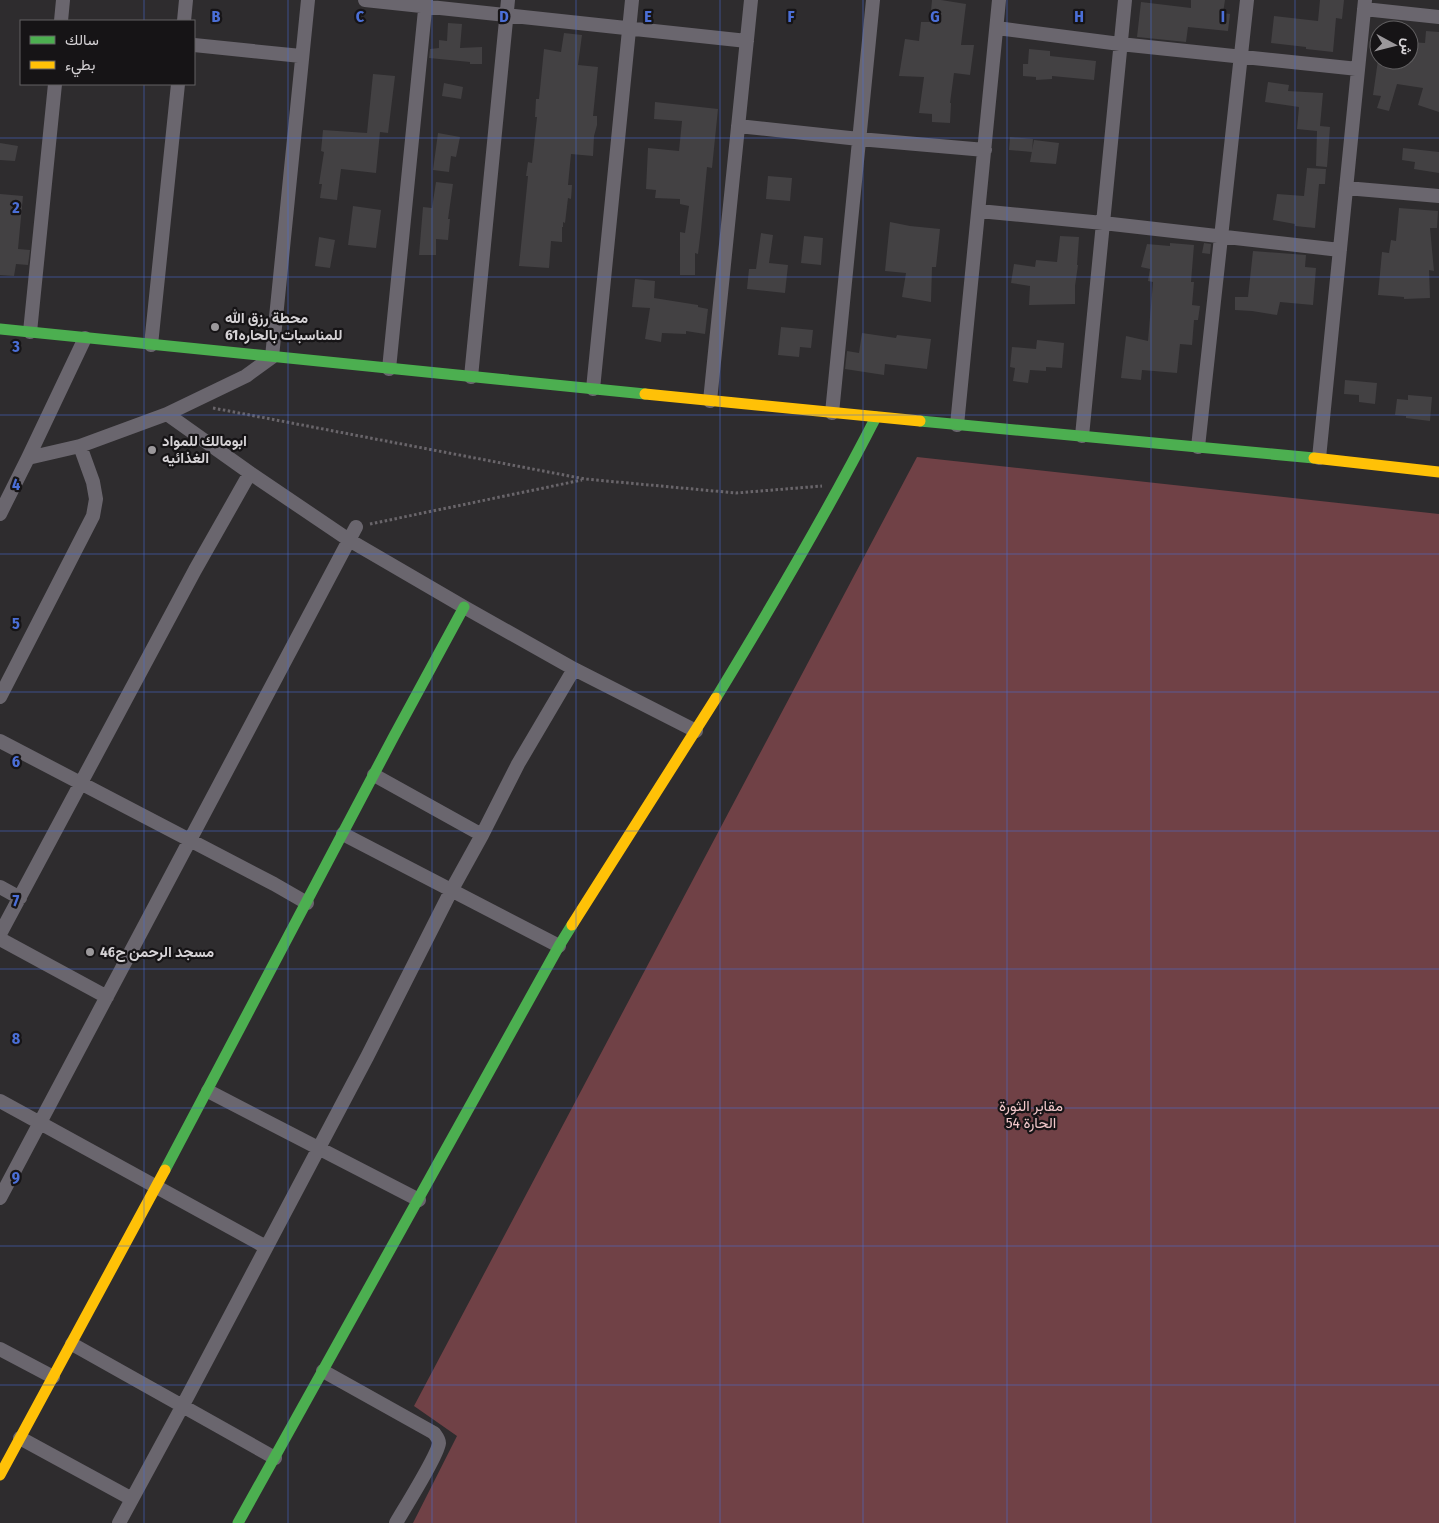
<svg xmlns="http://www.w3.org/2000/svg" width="1439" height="1523" font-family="'Fira Sans Condensed',Vazirmatn,sans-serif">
	<rect width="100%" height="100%" fill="#2e2c2e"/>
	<path fill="#704146" d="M917 457 1439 514V1523H413L457 1436 414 1406Z"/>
	<path fill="#434143" d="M932 0H941L966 4 961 45H974L970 75 954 73 950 103H951L950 123 932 122V114L919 113 924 77 899 76 905 39 919 41 921 22H930Z
		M1191 0H1225L1223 13 1230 14 1228 31 1188 27 1186 42 1137 37 1141 2 1191 8Z
		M1320 0H1344L1342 19 1336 18 1333 52 1306 49V47L1271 43 1274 16 1318 21Z
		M448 23 462 24 460 48 482 47V64H470V62L429 58 430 49 439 48V40L447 41Z
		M1426 31 1439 32V112L1418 105 1423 88 1397 84 1389 111 1377 108 1381 96 1373 95 1378 60H1409V42L1425 43Z
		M564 33 582 35 578 65 598 67 593 116H597V125L594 136 593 156 571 154 568 185H572L571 199 568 198 565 223 563 222V227H562V242L551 241 549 268 519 266 528 176H526L528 162 532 163 537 117H535L536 99H539L544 49 561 52Z
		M1029 49 1050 51V56L1096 61 1094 80 1052 76V79L1036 80V77L1023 76V64H1028Z
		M373 74 395 76 388 133 380 132 376 173 341 169 337 200 320 198 322 184H319L324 152 321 151 323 130 367 133Z
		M1268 82 1289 85 1288 91 1323 93 1320 126 1330 127 1327 167 1316 166 1317 131 1297 129 1299 107 1265 102Z
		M444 83 463 87 461 99 442 96Z
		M655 102 718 109 712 168 707 167 701 230 698 254 695 253V275H680V232L685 233 689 206 680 204V199L655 198 656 190 646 189 648 148 679 151 682 121 654 119Z
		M438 133 460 137 456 157 451 156 449 172 433 170Z
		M1010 137 1033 139 1032 152 1009 150Z
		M1034 140 1059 143 1056 164 1030 162Z
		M0 143 18 146 15 161 0 160Z
		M1403 148 1439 152V173L1414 169 1415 162 1402 160Z
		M1307 168 1326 169 1325 184H1319L1315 228 1295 226V224L1273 220 1277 194 1304 196Z
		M768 176 792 178 790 201 766 199Z
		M436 182 453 184 448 219H450L448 240 436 239V255H419L423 207 432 208Z
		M0 194 23 196 18 249 30 250 28 265 16 264 14 276 0 275Z
		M353 206 381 210 376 248 348 245Z
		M1399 208 1438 211 1437 228H1430L1434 271 1429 270 1430 298 1404 299V297L1378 295 1382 252 1389 253 1391 240 1396 241Z
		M890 222 910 226 940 229 936 267H932L931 302 902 297 906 273 885 271Z
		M761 233 773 235 769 263 788 265 785 293 747 289 749 269H756Z
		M804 236 823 238 821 265 801 263Z
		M1060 236 1079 237 1077 265H1078L1075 286V304L1029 305 1030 286 1011 283 1014 264 1035 267 1036 260 1057 262Z
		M319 237 335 240 330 268 315 266Z
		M1170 243 1194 245 1191 282H1194L1192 305 1200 306 1198 320H1194L1192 345 1180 344 1177 373 1142 370 1141 380 1121 378 1126 336 1148 341 1153 282 1148 281 1150 269 1141 267 1147 244 1170 246Z
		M1204 243 1211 244 1210 254 1202 253Z
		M1253 251 1306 255 1305 267 1316 268 1313 305 1280 302 1277 315 1252 311 1235 310V297H1248Z
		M635 279 655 281 654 298 698 305V307L708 309 705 334 686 331V334L662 333 661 342 645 339 650 308 632 307Z
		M781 327 813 330 811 348 800 347 799 357 778 355Z
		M862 333 896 338 897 335 931 339 927 369 885 364 884 375 845 369 847 351 859 353Z
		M1037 340 1064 343 1062 368 1046 367V371L1030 370 1028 383 1013 381 1015 368 1010 367 1012 347 1036 349Z
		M1345 380 1377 383 1375 404 1359 402V395L1344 394Z
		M1408 395 1432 397 1430 421 1406 418V416L1395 415 1397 399 1408 400Z"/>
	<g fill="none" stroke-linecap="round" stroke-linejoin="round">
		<path stroke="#69656a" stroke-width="3" stroke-dasharray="2.5 2.5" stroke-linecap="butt" d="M213 408 585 479 736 493 822 486
			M370 524 582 480"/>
		<path stroke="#6a666e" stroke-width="14" d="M365 0 747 41
			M1364 9 1439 17
			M61 21 63 0
			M184 21 186 0
			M997 28 1120 44 1358 69
			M194 45 301 56
			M738 126 859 139 985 150
			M1346 188 1439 196
			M979 211 1103 223 1340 250
			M30 332 55 84
			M151 345 178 84
			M389 369 426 0
			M471 377 508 0
			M593 389 632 0
			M710 401 751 0
			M832 413 873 0
			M167 414 250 473 349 540 464 607 574 669 696 731
			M957 425 999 0
			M1082 436 1125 0
			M1198 447 1247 0
			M28 458 80 446 167 414 246 376 272 357 308 0
			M1319 458 1365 0
			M0 514 28 458 85 338
			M0 697 93 516 96 499 93 482 80 446
			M0 741 274 884 307 903
			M374 775 482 835
			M343 834 559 946
			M0 887 20 898
			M0 934 195 570 250 473
			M0 939 107 997
			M208 1091 419 1200
			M0 1101 266 1247
			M0 1198 356 527
			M72 1344 275 1458
			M0 1349 53 1377
			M323 1371 434 1433C436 1436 439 1439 439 1443 438 1455 404 1509 396 1523
			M20 1438 132 1499
			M119 1523 183 1405 367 1057 451 891 482 835 518 764 574 669"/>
		<path stroke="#4caf50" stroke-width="11" d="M0 329 645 394
			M920 421 1314 458
			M716 698C772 606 827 513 876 417
			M165 1170 394 736 464 607
			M238 1523 559 946 572 925"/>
		<path stroke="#ffc107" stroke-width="11" d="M645 394 920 421
			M1314 458 1439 472
			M572 925 716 698
			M0 1475 165 1170"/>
	</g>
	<path fill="none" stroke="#4b6fd7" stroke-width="1" stroke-opacity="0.55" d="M144 0V21M288 0V1523M432 0V1523M576 0V1523M720 0V1523M863 0V1523M1007 0V1523M1151 0V1523M1295 0V1523M144 84V1523M0 138H1439M0 277H1439M0 415H1439M0 554H1439M0 692H1439M0 831H1439M0 969H1439M0 1108H1439M0 1246H1439M0 1385H1439"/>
	<g fill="#9b989b" stroke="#161416" stroke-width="2">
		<circle cx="215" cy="327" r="5"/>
		<circle cx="152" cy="450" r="5"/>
		<circle cx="90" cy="952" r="5"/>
	</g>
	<g text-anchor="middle" stroke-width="4.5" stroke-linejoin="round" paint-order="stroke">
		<g font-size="15" font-weight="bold" fill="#d5d2d5" stroke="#161416" text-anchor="start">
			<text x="225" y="323">محطة رزق الله<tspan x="225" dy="17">للمناسبات بالحاره61</tspan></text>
			<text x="162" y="446">ابومالك للمواد<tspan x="162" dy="17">الغذائيه</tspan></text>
			<text x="100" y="957">مسجد الرحمن ح46</text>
		</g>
		<g font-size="15" fill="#f2c7ca" stroke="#161416">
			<text x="1031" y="1111">مقابر الثورة<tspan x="1031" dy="17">الحارة 54</tspan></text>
		</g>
	</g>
	<g font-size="16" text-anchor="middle" font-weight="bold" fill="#4b6fd7" stroke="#161416" stroke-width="4.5" stroke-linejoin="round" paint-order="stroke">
		<text x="216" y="22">B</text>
		<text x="360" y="22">C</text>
		<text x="504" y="22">D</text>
		<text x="648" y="22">E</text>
		<text x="791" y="22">F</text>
		<text x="935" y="22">G</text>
		<text x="1079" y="22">H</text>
		<text x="1223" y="22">I</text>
		<text x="16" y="213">2</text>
		<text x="16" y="352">3</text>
		<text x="16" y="490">4</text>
		<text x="16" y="629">5</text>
		<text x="16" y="767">6</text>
		<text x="16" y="906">7</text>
		<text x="16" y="1044">8</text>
		<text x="16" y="1183">9</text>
	</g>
	<rect x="20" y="20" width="175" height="65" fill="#161416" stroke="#626062"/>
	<rect x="30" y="36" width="25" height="8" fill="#4caf50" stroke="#626062"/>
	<text x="65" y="45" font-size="15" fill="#d5d2d5">سالك</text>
	<rect x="30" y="61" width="25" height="8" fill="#ffc107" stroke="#626062"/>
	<text x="65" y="70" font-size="15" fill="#d5d2d5">بطيء</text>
	<g transform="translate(1394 45) rotate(97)"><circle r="24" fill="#161416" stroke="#626062"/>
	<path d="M0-4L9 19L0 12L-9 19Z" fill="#9b989b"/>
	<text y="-8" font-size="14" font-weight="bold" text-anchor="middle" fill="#d5d2d5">ش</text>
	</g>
</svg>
